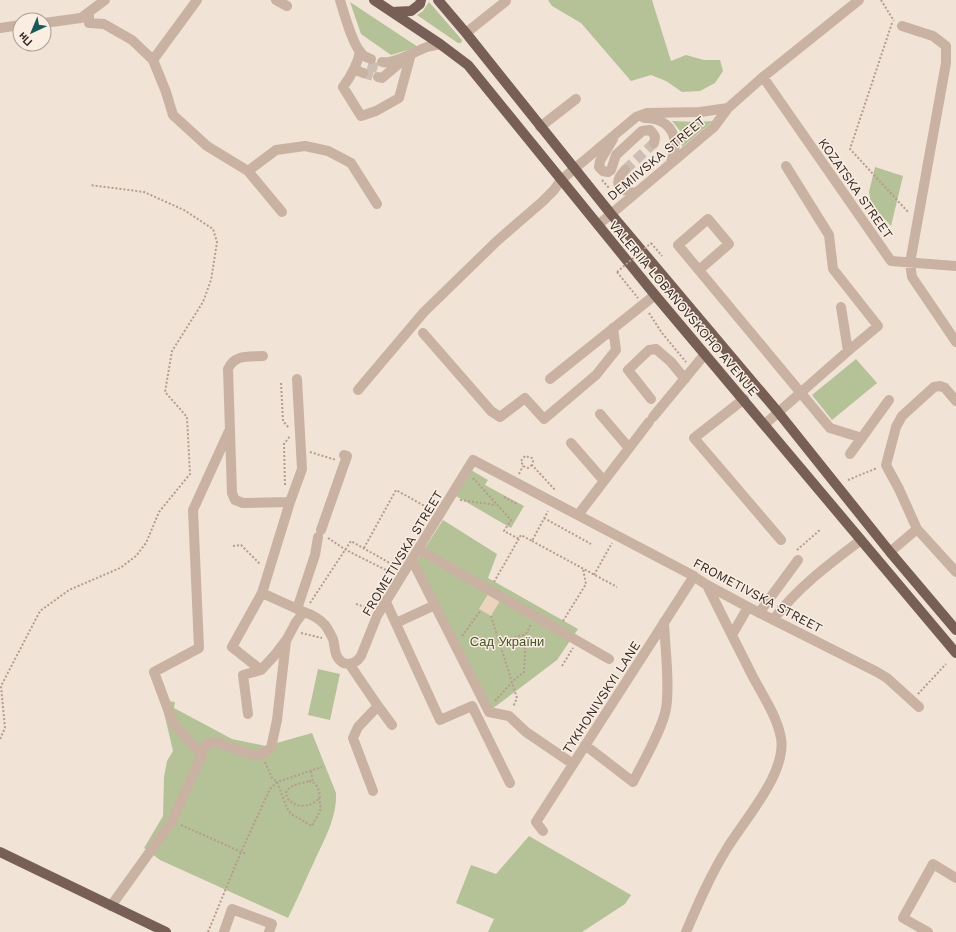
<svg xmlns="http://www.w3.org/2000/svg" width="956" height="932" font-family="'Work Sans',sans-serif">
	<rect width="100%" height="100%" fill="#f2e3d7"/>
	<path fill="#b5c197" d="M548 0H652L671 61 686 55 704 60H720L723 71 715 83 700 91 682 92 666 81 651 75 631 81 581 23 552 6Z
		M350 2 418 47 391 55 361 34Z
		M429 2 462 40 461 43H458L417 15 423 11Z
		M672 121 697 122 713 121 682 147 681 132Z
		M875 167 903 176 891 226 871 204 869 192Z
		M856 359 877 383 832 420 812 395Z
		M471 470 488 480 485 485 524 506 511 528 456 496Z
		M443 520 497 554 488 578 578 629 557 660 492 709 416 562Z
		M318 669 340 674 330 720 308 715Z
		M161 700 175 702 174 708 232 739 266 746 312 733 336 793C337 818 324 840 314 862 305 881 297 900 288 918L160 860 144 848 163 816 164 777 167 761 173 751Z
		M529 836 631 895 625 904 582 932H488L494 919 456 903 471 865 496 874Z"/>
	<path fill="#ebd4bd" d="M488 594 500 601 491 616 479 609Z"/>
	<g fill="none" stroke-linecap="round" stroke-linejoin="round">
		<path stroke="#ccbeb3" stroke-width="10" stroke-dasharray="10 5" stroke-linecap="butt" d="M368 65 380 69
			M363 73 378 77
			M625 170 654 143"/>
		<path stroke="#b69c8d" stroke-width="2" stroke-dasharray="2 2" stroke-linecap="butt" d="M881 0 894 21
			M892 23 850 149 909 213
			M602 180 609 188
			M651 243 662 256
			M617 272 638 298
			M649 313 662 333 686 362
			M281 383 283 421 289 428
			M310 452 336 460
			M532 465 528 468 523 466 521 461 525 456 532 458 533 461 532 465 556 491
			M519 474 523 466
			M473 478 511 520 504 531 519 539
			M848 480 877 468
			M285 485 284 444 290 436
			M504 497 517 504
			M460 500 496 505
			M544 518 591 544
			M328 538 346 550 390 572
			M532 541 617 587
			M233 546 241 545 260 564
			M364 548 396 490 430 509
			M797 550 821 529
			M594 575 612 543
			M494 582 521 535 532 541 548 511
			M310 603 351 541 393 565 389 572
			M356 604 371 609
			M491 616 517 698 513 707
			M563 621 586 584 583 569
			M301 633 322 638
			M462 636 481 610
			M499 641 526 634 531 624
			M562 666 573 648
			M918 694 946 664
			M495 701 512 682 524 672 526 634
			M0 739 5 728 1 686 40 611 69 590 120 568 136 556 146 543 159 512 190 474 187 417 165 392 172 351 203 302 211 280 217 242 213 229 184 210 144 192 90 185
			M265 762 272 778 277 782 287 808 291 814 312 826 321 809 319 798
			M311 771 313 782
			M309 781C317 783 319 789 320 797 303 818 275 796 291 787 296 784 303 783 309 781Z
			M181 825 246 854
			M208 932 241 852 270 789 277 782 322 767"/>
		<path stroke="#cab2a3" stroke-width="10" d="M276 0 287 6
			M340 0C344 13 353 47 363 55 365 57 369 58 371 59
			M89 13V23L104 24 132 40 153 60 166 92 173 115 207 146 248 171 282 212
			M44 23 81 18 105 0
			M902 26 933 36 946 46V63L910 263 912 277 956 342
			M0 28 20 25
			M466 33 506 1
			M360 51C358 65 351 76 343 87L361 116 376 111 399 98 411 54
			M153 60 197 0
			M382 62C394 65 415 51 427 47 431 46 436 45 440 44
			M354 69 363 73
			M378 77 382 78 406 58
			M763 77 891 261 956 266
			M644 118C661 118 674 126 675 144 675 150 672 158 671 163
			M540 127 576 99
			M613 139 600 161 599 167 603 171 608 172 611 170 616 155 642 131 650 130C655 135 656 137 654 143
			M786 166 829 235 833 269 878 326 848 351
			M625 170C612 184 619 191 636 193
			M248 171 276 150 305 146 328 151 351 163 377 204
			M598 225 714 127 728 108 763 77 859 0
			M699 270 729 244 708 219 678 245 830 428 862 438
			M423 333 491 411 500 417 525 398 544 419 596 375 616 350 613 328
			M263 356C248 357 235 354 228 369L232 493 235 500 243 503 290 502
			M297 379 302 469 290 502 262 593 304 612
			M550 379 655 295
			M358 390 424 312 497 241 542 202 554 190 561 180 636 117 647 113 700 112 728 108
			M651 399 628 370 649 350 656 349 671 362 685 379
			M744 399 694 438 781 540
			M956 401 945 388 940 386 934 387 902 416 896 427 886 465 899 489 917 529 956 572
			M600 414 629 448
			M653 417 705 354
			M765 424 848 351 841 307
			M571 443 604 481
			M850 454 889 400
			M578 515 649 422
			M321 530 347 456 344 455
			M418 549 609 659
			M890 552 917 529
			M412 560 489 712 509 716 526 732 573 764
			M386 602 440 720 472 706 510 783
			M297 609 315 555 318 537
			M759 613 798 560
			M773 620C797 588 829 564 861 540
			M396 623 435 605
			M732 635 748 607
			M350 665 378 706 358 727 353 738 373 791
			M261 670 232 647 262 593
			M378 706 392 725
			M248 714 243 675 261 670 274 656 287 639 296 622 304 612C313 615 319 618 325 625 328 629 331 635 333 639 335 645 334 653 338 658 344 667 355 665 361 656L377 616 473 460 690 574 707 585 748 607 877 672 887 678 919 707
			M585 745 633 782C643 762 662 730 666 709 670 684 665 648 664 622
			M202 755 173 723 154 672 199 648 193 510 229 431
			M543 831 536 822 694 576
			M111 906 172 821 207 744 217 742 253 755 262 754 271 748 277 720 286 641
			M224 932 232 909 272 924 269 932
			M686 932C698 904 710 876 726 850 743 821 787 774 781 738 777 716 763 696 753 677 738 647 722 616 707 585
			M928 932 903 918 933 864 956 878"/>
		<path stroke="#775f55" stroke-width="10" d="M374 0 440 44 468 65 655 295 956 653
			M438 0 466 33 611 214 778 412 890 552 956 630
			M392 12 411 11 420 4 421 0
			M0 852 166 932"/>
		<path stroke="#b69c8d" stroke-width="2" stroke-dasharray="2 2" stroke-linecap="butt" d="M617 272 651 243"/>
	</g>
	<g text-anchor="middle" stroke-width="3" stroke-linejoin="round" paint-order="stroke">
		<g font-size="13" fill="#342925" stroke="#faeee3">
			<text transform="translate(656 158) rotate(-40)" y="5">DEMIIVSKA STREET</text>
			<text transform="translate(856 188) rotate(55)" y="5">KOZATSKA STREET</text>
			<text transform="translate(684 308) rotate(50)" y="5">VALERIIA LOBANOVSKOHO AVENUE</text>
			<text transform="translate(402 553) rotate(-59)" y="5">FROMETIVSKA STREET</text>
			<text transform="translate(758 595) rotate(28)" y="5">FROMETIVSKA STREET</text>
			<text transform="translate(601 697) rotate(-57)" y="5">TYKHONIVSKYI LANE</text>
		</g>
		<g font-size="13" fill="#465428" stroke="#faeee3">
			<text x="507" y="646">Сад України</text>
		</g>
	</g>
	<g transform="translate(32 32) rotate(224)"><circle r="19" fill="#faeee3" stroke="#ab9f97"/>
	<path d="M0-3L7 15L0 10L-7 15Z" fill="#1a5757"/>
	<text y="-6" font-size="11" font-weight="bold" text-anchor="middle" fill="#342925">Пн</text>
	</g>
</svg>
